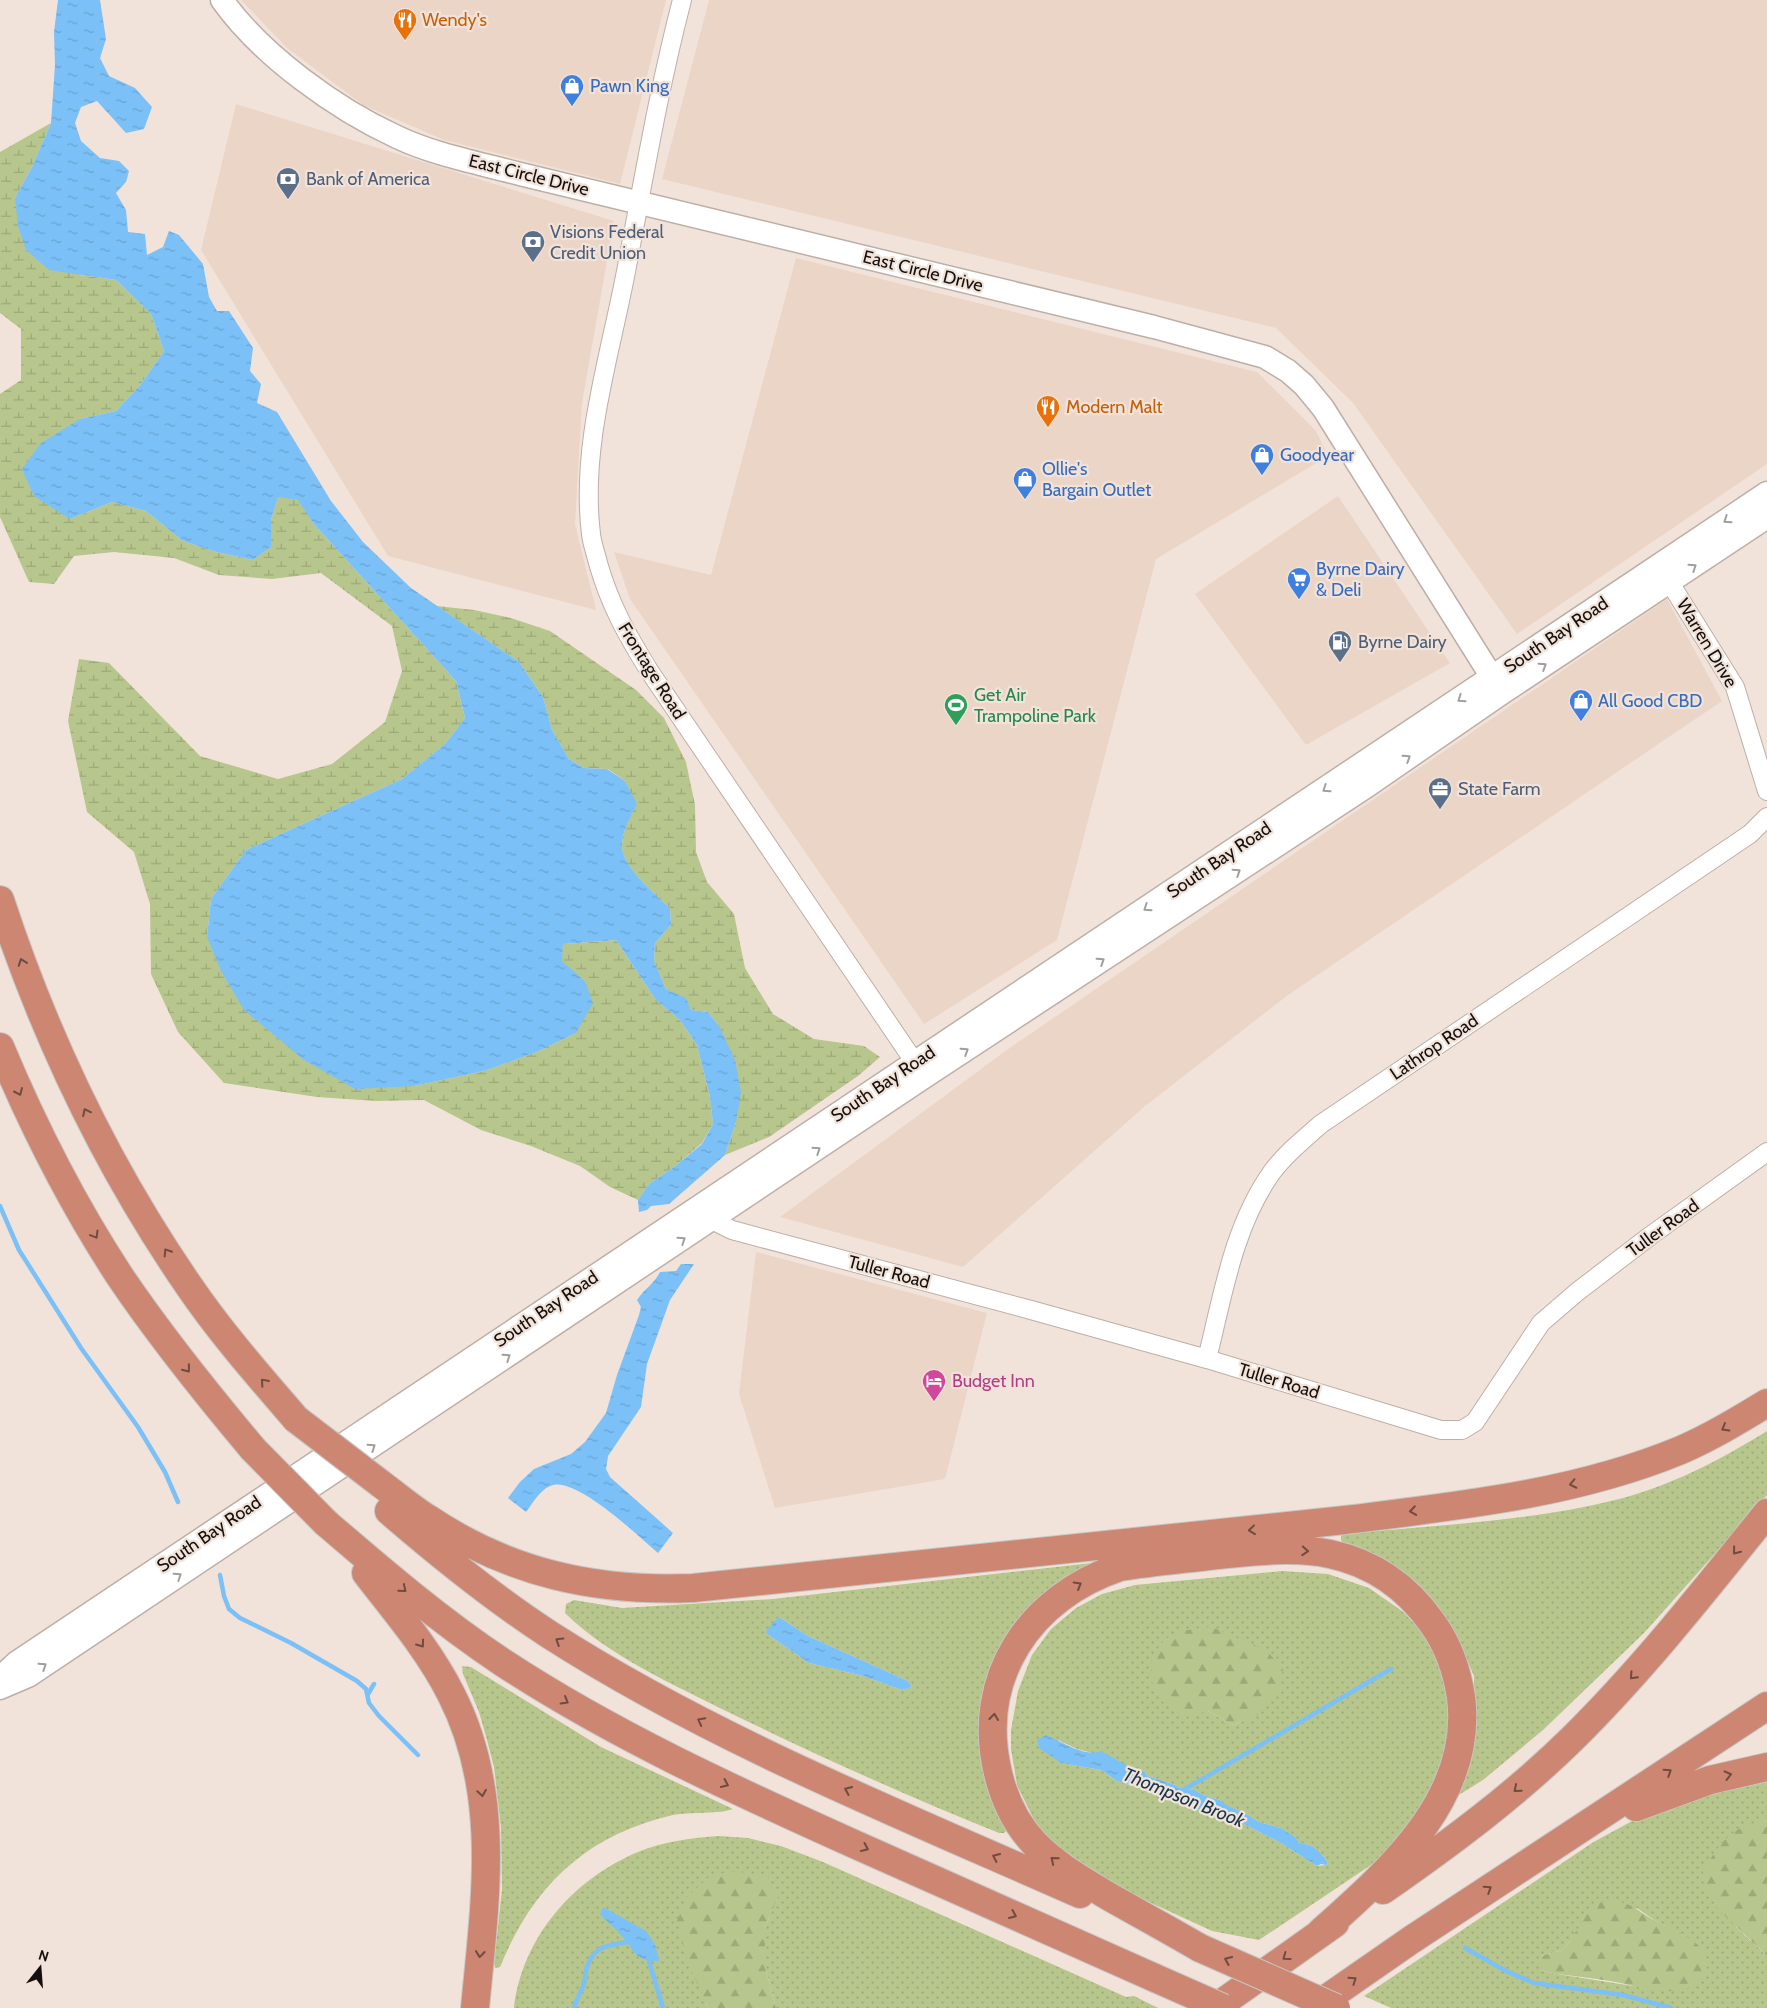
<svg xmlns="http://www.w3.org/2000/svg" width="1767" height="2008" font-family="Cabin,sans-serif">
	<defs>
		<pattern id="grass-dots" width="8" height="8" patternUnits="userSpaceOnUse" patternTransform="scale(1.25)"><rect width="8" height="8" fill="#b7c68c"/><path d="M2 2h.1M6 6h.1" fill="none" stroke="#9ca978" stroke-width="1.8" stroke-linecap="round"/></pattern>
		<pattern id="forest-firs" width="22" height="20" patternUnits="userSpaceOnUse" patternTransform="scale(1.25)"><rect width="22" height="20" fill="#b7c68c"/><path d="M5 1l3.5 6h-7zM16 11l3.5 6h-7z" fill="#9ca978"/></pattern>
		<pattern id="wetland-marsh" width="20" height="14" patternUnits="userSpaceOnUse" patternTransform="scale(1.25)"><rect width="20" height="14" fill="#b7c68c"/><path d="M1 5h8M5 5V1M11 12h8M15 12V8" fill="none" stroke="#9ca978"/></pattern>
		<pattern id="water-ripples" width="26" height="14" patternUnits="userSpaceOnUse" patternTransform="scale(1.25)"><rect width="26" height="14" fill="#7bc0f6"/><path d="M2 4q2-2 4 0t4 0M15 11q2-2 4 0t4 0" fill="none" stroke="#69a4d2"/></pattern>
	</defs>
	<rect width="100%" height="100%" fill="#f2e3da"/>
	<path fill="#ebd5c7" d="M241 0H666L620 184 444 140 363 105 287 48Z
		M709 0H1767V464L1517 634 1353 403 1276 328 662 179Z
		M236 104 614 221 582 403 575 524 596 610 388 556 201 250Z
		M796 258 1257 372 1316 431 1328 456 1156 559 1057 940 924 1024 630 599 614 552 711 575Z
		M1338 496 1450 663 1306 745 1195 594Z
		M1667 599 1722 701 1288 995 1144 1107 963 1267 780 1217 1011 1047Z
		M756 1252 987 1313 945 1479 775 1508 739 1394Z"/>
	<path fill="url(#grass-dots)" fill-rule="evenodd" d="M1767 1431V1495L1763 1500 1644 1633 1543 1730 1483 1780 1449 1801 1474 1709V1676L1456 1636 1439 1609 1344 1544 1341 1540V1536L1344 1534C1434 1525 1527 1522 1615 1500 1669 1487 1720 1460 1767 1431Z
		M1101 1562 997 1665 1008 1829 1004 1833H999C907 1796 816 1755 726 1711 672 1684 609 1656 565 1613L566 1604 574 1600 622 1608 773 1599ZM779 1617 808 1636 908 1681 912 1687 902 1690 863 1676 809 1663 767 1634Z
		M1282 1571 1328 1574 1369 1588 1402 1611 1424 1633 1440 1664 1451 1710 1453 1737 1438 1791 1388 1849 1371 1865 1259 1940 1212 1931 1097 1878 1062 1855 1036 1824 1017 1785 1011 1749V1730L1018 1691 1032 1655 1051 1629 1076 1608 1102 1594 1135 1585ZM1208 1711 1259 1714 1233 1725ZM1058 1740 1077 1749 1115 1759C1120 1763 1125 1764 1131 1769H1141L1148 1776 1175 1785 1182 1789 1195 1790 1203 1795 1220 1800 1227 1806 1245 1813 1259 1822 1281 1828 1295 1837 1300 1843C1315 1845 1320 1851 1328 1863L1326 1865 1317 1866 1281 1843 1244 1824 1161 1798 1140 1788 1117 1781 1101 1770 1061 1763Z
		M462 1666 471 1667 601 1747 733 1809C721 1814 689 1812 673 1815 586 1835 533 1886 500 1967L495 1968 494 1963 502 1889 501 1828 494 1767 487 1740 479 1712 463 1674Z
		M1767 1779V1821L1761 1822 1736 1927 1767 1956V2008H1391L1364 1996 1592 1843C1608 1834 1624 1825 1640 1817 1680 1798 1724 1789 1767 1779ZM1637 1908 1654 1920 1682 1934 1665 1991 1557 1974 1540 1970 1541 1956 1562 1950 1570 1941Z
		M719 1836 748 1838 781 1846 823 1862 1126 1997 1134 1996 1158 2008H776L765 1967V1928L778 1896 706 2002 707 2008H514C522 1938 573 1879 638 1852 664 1841 692 1838 719 1836Z"/>
	<path fill="url(#forest-firs)" d="M1211 1627 1266 1650 1283 1669 1279 1690 1260 1714 1233 1725 1208 1711 1187 1717C1180 1713 1170 1709 1164 1703 1145 1682 1146 1653 1170 1636 1180 1629 1198 1629 1211 1627Z
		M1767 1821V1956L1718 1909 1707 1891 1703 1872C1718 1844 1733 1824 1767 1821Z
		M730 1871 767 1875 778 1897 765 1928V1967L776 2008H707L706 2002 689 1966 677 1921 687 1897 709 1877Z
		M1609 1901C1634 1902 1636 1911 1656 1921 1674 1930 1719 1946 1704 1974 1700 1982 1697 1985 1688 1988 1664 1997 1634 1985 1610 1981 1592 1978 1574 1976 1557 1974L1540 1970 1537 1963 1541 1956 1562 1950 1570 1941 1594 1903Z"/>
	<path fill="url(#wetland-marsh)" d="M51 123 32 167 15 198 81 275 116 280 151 314 164 351 141 384 116 411 80 419 70 519 112 502 146 511 183 541 216 552 253 560 271 547V520L278 496 299 500 313 523 456 681 465 718 445 744 402 779 246 850 211 899 207 937 414 1086 484 1071 537 1052 576 1033 585 981 561 961 563 944 616 940 656 1000 680 1020 697 1045 710 1097 713 1124 702 1143 674 1167 649 1184 638 1200 610 1187 580 1166 531 1146 481 1130 424 1100 377 1101 317 1097 224 1083 178 1032 151 974 150 904 134 852 87 812 68 721 79 659 109 663 200 756 278 779 332 764 385 722 402 671 392 626 321 573 272 579 219 575 174 558 114 552 74 556 54 584 29 582 0 517V394L21 380V329L0 313V152Z
		M437 606 474 610 511 618 550 631 636 690 664 718 686 762 695 805 696 852 707 882 734 914 745 968 773 1014 814 1039 864 1046 880 1057 858 1076 769 1137 725 1155 736 1122 719 1026 708 1012 691 1010 685 998 666 989 654 961 655 943 671 925 670 908C656 895 620 865 622 844 623 830 631 816 636 804L625 781 608 769 584 768 569 759 552 730 543 697 519 662Z"/>
	<path fill="url(#water-ripples)" d="M58 0H100L106 39 100 58 109 76 135 88 152 107 144 129 126 133 97 101 81 107 75 123 81 141 100 158 119 161 129 171 126 182 116 193 126 210 128 232 145 234 147 255 163 247 169 231 179 235 203 264 209 297 217 311H229L253 348 250 371 261 384 257 403 277 412 331 501 363 542 411 588 519 662 543 697 552 730 569 759 584 768 607 769 625 781 637 804C631 816 623 830 622 844 620 865 656 895 670 908L671 925 655 943 654 961 666 989 686 998 691 1010 708 1012 719 1026 735 1060 741 1093 736 1122 725 1155 669 1204 651 1206 647 1210 639 1212 638 1200 649 1184 674 1167 702 1144 713 1124 710 1097 697 1045 680 1020 656 1000 616 940 563 944 562 961 585 981 593 1003 576 1033 537 1052 484 1071 414 1086 355 1089 304 1060 244 1010 221 971 207 937 211 899 246 850 402 779 445 744 465 718 456 681 313 523 298 500 278 497 271 520V547L253 560 216 552 183 541 146 511 112 502 70 519 34 496 22 469 41 443 80 419 116 411 141 384 164 351 151 314 116 280 49 270 26 250 18 226 15 198 32 167 51 123 55 65 54 32Z
		M681 1264H694L670 1300 647 1364 641 1407 608 1456 606 1469 610 1477 673 1533 658 1553C638 1536 579 1479 553 1485 541 1488 533 1503 526 1512L508 1498 520 1482 534 1469 571 1454 585 1442 606 1413 617 1375 639 1315 641 1307 637 1300C644 1289 654 1284 660 1272L676 1271Z
		M779 1617 808 1636 908 1681 912 1687 902 1690 863 1676 809 1663 767 1634 766 1631Z
		M1046 1735C1061 1741 1085 1758 1101 1751 1109 1756 1125 1763 1131 1769H1141L1148 1776 1175 1785 1182 1789 1195 1790 1203 1795 1220 1800 1228 1806 1245 1813 1259 1822 1281 1828 1295 1837 1300 1843C1315 1845 1320 1851 1328 1863L1326 1865 1321 1864 1317 1866 1281 1843 1244 1824 1161 1798 1140 1788 1117 1781 1101 1770 1061 1763 1039 1748 1037 1740Z
		M603 1907 646 1931 655 1944 659 1961C633 1962 635 1949 620 1934 614 1927 607 1922 600 1914Z"/>
	<g fill="none" stroke-linecap="round" stroke-linejoin="round">
		<path stroke="#7bc0f6" stroke-width="4.5" d="M0 1206 19 1250 81 1348 138 1427 165 1472 178 1502
			M220 1575 224 1596 229 1609 240 1618 291 1643 357 1681 366 1689 369 1703 379 1716 418 1755
			M368 1694 374 1684
			M1180 1792 1391 1669
			M1465 1948 1506 1971 1534 1983 1623 1995 1671 2008
			M649 1961 663 2008
			M574 2008C576 1999 582 1991 584 1983 586 1978 585 1972 587 1967 594 1946 606 1946 627 1942"/>
		<g stroke="#bdafa6" stroke-width="20">
			<path id="minor" d="M682 0C659 88 644 177 627 266 611 354 580 444 591 534 592 544 596 554 598 563 610 605 627 635 650 672L922 1073
				M1670 583 1735 687 1767 791
				M705 1212 712 1220 732 1230 1031 1310 1207 1359 1441 1430H1462L1475 1422 1541 1323 1577 1292 1650 1236 1767 1152
				M1207 1359C1223 1295 1233 1227 1272 1172 1286 1153 1304 1139 1321 1124L1750 834 1767 817"/>
		</g>
		<g stroke="#bdafa6" stroke-width="25">
			<path id="tertiary" d="M222 0C261 55 336 109 397 137 435 155 479 163 520 174L1154 327 1265 357 1288 371 1304 385 1323 408 1500 690
				M0 1678 16 1663 1767 493
				M0 1688 28 1676 924 1077 1367 786 1502 693 1767 517"/>
		</g>
		<g stroke="#c7c6c5" stroke-width="30">
			<path id="motorway" d="M0 900C45 1037 107 1167 189 1286 221 1333 259 1376 296 1419
				M0 1047C33 1126 72 1203 119 1275 160 1336 206 1393 253 1449
				M381 1484C396 1495 411 1508 427 1518 509 1573 595 1592 693 1588L1345 1520C1458 1506 1575 1494 1681 1450 1711 1437 1739 1420 1767 1403
				M389 1511C440 1555 493 1598 550 1635 714 1740 902 1815 1080 1894
				M326 1523C383 1572 439 1620 502 1662 613 1735 734 1790 854 1844 955 1888 1055 1933 1155 1978
				M366 1573C396 1612 429 1650 451 1694 502 1793 485 1902 475 2008
				M1636 1807 1710 1780 1767 1767
				M1383 1890C1449 1844 1514 1796 1572 1739 1643 1669 1705 1590 1767 1513
				M1200 1948C1169 1930 1138 1913 1108 1896 1082 1880 1055 1865 1034 1843 1016 1824 1004 1798 998 1773 975 1677 1030 1597 1120 1567 1152 1562 1185 1559 1217 1555 1254 1552 1293 1546 1330 1554 1373 1563 1408 1588 1433 1624 1448 1645 1457 1671 1461 1697 1474 1798 1389 1871 1321 1932
				M1215 2008 1335 1923
				M1313 2008 1411 1940 1767 1706"/>
		</g>
		<use href="#minor" stroke="#fff" stroke-width="18"/>
		<use href="#tertiary" stroke="#fff" stroke-width="22"/>
		<use href="#motorway" stroke="#cc8672" stroke-width="28"/>
		<g stroke="#c7c6c5" stroke-width="30" stroke-linecap="butt">
			<path id="motorway-bridge" d="M296 1419 381 1484
				M253 1449 326 1523
				M1200 1948 1336 2008
				M1155 1978 1223 2008"/>
		</g>
		<use href="#motorway-bridge" stroke="#cc8672" stroke-width="28"/>
	</g>
	<defs><path id="oneway-chevron" d="M-2-3.5L2.5 0L-2 3.5" fill="none" stroke-width="1.6" stroke-linecap="round" stroke-linejoin="round" transform="scale(1.25)"/></defs>
	<g stroke="#a19f9e">
		<use href="#oneway-chevron" transform="translate(1727 520) rotate(146)"/>
		<use href="#oneway-chevron" transform="translate(1693 567) rotate(-34)"/>
		<use href="#oneway-chevron" transform="translate(1543 666) rotate(-33)"/>
		<use href="#oneway-chevron" transform="translate(1461 699) rotate(146)"/>
		<use href="#oneway-chevron" transform="translate(1407 758) rotate(-34)"/>
		<use href="#oneway-chevron" transform="translate(1326 789) rotate(146)"/>
		<use href="#oneway-chevron" transform="translate(1237 872) rotate(-33)"/>
		<use href="#oneway-chevron" transform="translate(1147 908) rotate(146)"/>
		<use href="#oneway-chevron" transform="translate(1101 961) rotate(-33)"/>
		<use href="#oneway-chevron" transform="translate(965 1051) rotate(-33)"/>
		<use href="#oneway-chevron" transform="translate(817 1150) rotate(-34)"/>
		<use href="#oneway-chevron" transform="translate(682 1240) rotate(-34)"/>
		<use href="#oneway-chevron" transform="translate(507 1357) rotate(-34)"/>
		<use href="#oneway-chevron" transform="translate(372 1447) rotate(-34)"/>
		<use href="#oneway-chevron" transform="translate(178 1576) rotate(-34)"/>
		<use href="#oneway-chevron" transform="translate(43 1666) rotate(-34)"/>
	</g>
	<g stroke="#704b40">
		<use href="#oneway-chevron" transform="translate(22 962) rotate(-110)"/>
		<use href="#oneway-chevron" transform="translate(19 1092) rotate(66)"/>
		<use href="#oneway-chevron" transform="translate(86 1112) rotate(-116)"/>
		<use href="#oneway-chevron" transform="translate(95 1235) rotate(59)"/>
		<use href="#oneway-chevron" transform="translate(167 1252) rotate(-123)"/>
		<use href="#oneway-chevron" transform="translate(187 1369) rotate(52)"/>
		<use href="#oneway-chevron" transform="translate(264 1382) rotate(-131)"/>
		<use href="#oneway-chevron" transform="translate(1725 1428) rotate(150)"/>
		<use href="#oneway-chevron" transform="translate(1573 1484) rotate(168)"/>
		<use href="#oneway-chevron" transform="translate(1413 1511) rotate(172)"/>
		<use href="#oneway-chevron" transform="translate(1252 1530) rotate(174)"/>
		<use href="#oneway-chevron" transform="translate(1305 1551) rotate(4)"/>
		<use href="#oneway-chevron" transform="translate(1736 1551) rotate(129)"/>
		<use href="#oneway-chevron" transform="translate(1078 1585) rotate(-30)"/>
		<use href="#oneway-chevron" transform="translate(403 1589) rotate(40)"/>
		<use href="#oneway-chevron" transform="translate(559 1641) rotate(-148)"/>
		<use href="#oneway-chevron" transform="translate(421 1644) rotate(54)"/>
		<use href="#oneway-chevron" transform="translate(1633 1676) rotate(133)"/>
		<use href="#oneway-chevron" transform="translate(565 1701) rotate(30)"/>
		<use href="#oneway-chevron" transform="translate(994 1717) rotate(-84)"/>
		<use href="#oneway-chevron" transform="translate(701 1721) rotate(-153)"/>
		<use href="#oneway-chevron" transform="translate(1668 1772) rotate(-33)"/>
		<use href="#oneway-chevron" transform="translate(1728 1775) rotate(-14)"/>
		<use href="#oneway-chevron" transform="translate(725 1784) rotate(25)"/>
		<use href="#oneway-chevron" transform="translate(1517 1789) rotate(140)"/>
		<use href="#oneway-chevron" transform="translate(848 1790) rotate(-156)"/>
		<use href="#oneway-chevron" transform="translate(482 1793) rotate(81)"/>
		<use href="#oneway-chevron" transform="translate(865 1848) rotate(24)"/>
		<use href="#oneway-chevron" transform="translate(996 1857) rotate(-156)"/>
		<use href="#oneway-chevron" transform="translate(1054 1860) rotate(-141)"/>
		<use href="#oneway-chevron" transform="translate(1488 1889) rotate(-33)"/>
		<use href="#oneway-chevron" transform="translate(1013 1915) rotate(24)"/>
		<use href="#oneway-chevron" transform="translate(480 1954) rotate(96)"/>
		<use href="#oneway-chevron" transform="translate(1286 1957) rotate(144)"/>
		<use href="#oneway-chevron" transform="translate(1228 1960) rotate(-156)"/>
		<use href="#oneway-chevron" transform="translate(1353 1980) rotate(-35)"/>
	</g>
	<defs>
		<g id="restaurant-pin" transform="scale(1.25)"><path d="M0 17L-7.5 6A9.5 9.5 0 1 1 7.5 6Z" fill="#e8710a" stroke="#f2e3da"/><path d="M-5-6h1v4h1v-4h1v4h1v-4h1v5L-1.5 .5V6h-2V.5L-5-1ZM5-6V6H3V1.5H1.5Q1.5-4 5-6Z" fill="#fff"/></g>
		<g id="shop-pin" transform="scale(1.25)"><path d="M0 17L-7.5 6A9.5 9.5 0 1 1 7.5 6Z" fill="#3f7fe0" stroke="#f2e3da"/><path d="M-5-2.5h2.3a2.7 3.5 0 0 1 5.4 0H5L5.5 6h-11ZM-1.5-2.5h3a1.5 2.3 0 0 0-3 0Z" fill="#fff"/></g>
		<g id="bank-pin" transform="scale(1.25)"><path d="M0 17L-7.5 6A9.5 9.5 0 1 1 7.5 6Z" fill="#5c6f8a" stroke="#f2e3da"/><path d="M-6-4H6V4H-6ZM0-2.3a2.3 2.3 0 1 0 0 4.6a2.3 2.3 0 1 0 0-4.6Z" fill="#fff"/></g>
		<g id="supermarket-pin" transform="scale(1.25)"><path d="M0 17L-7.5 6A9.5 9.5 0 1 1 7.5 6Z" fill="#3f7fe0" stroke="#f2e3da"/><path d="M-6-5.5h2.5l.6 2H6L4.5 2H-2.5L-4.4-4H-6ZM-1.5 3.2a1.3 1.3 0 1 0 .1 0ZM3 3.2a1.3 1.3 0 1 0 .1 0Z" fill="#fff"/></g>
		<g id="fuel-pin" transform="scale(1.25)"><path d="M0 17L-7.5 6A9.5 9.5 0 1 1 7.5 6Z" fill="#5c6f8a" stroke="#f2e3da"/><path d="M-5.5-6h7V0h2V4h1.3V-2.5L3-4.5l.8-.8L6-3V5H2.5V1h-1V6h-7ZM-4.2-4.7v3.2H.2V-4.7Z" fill="#fff"/></g>
		<g id="stadium-pin" transform="scale(1.25)"><path d="M0 17L-7.5 6A9.5 9.5 0 1 1 7.5 6Z" fill="#2e9e5b" stroke="#f2e3da"/><path d="M0-5a6.5 5 0 1 0 0 10a6.5 5 0 1 0 0-10ZM-3.5-1.8h7v3.6h-7Z" fill="#fff"/></g>
		<g id="office-pin" transform="scale(1.25)"><path d="M0 17L-7.5 6A9.5 9.5 0 1 1 7.5 6Z" fill="#5c6f8a" stroke="#f2e3da"/><path d="M-6-3h4V-5.5h4V-3h4V5H-6ZM-1-4.5V-3h2v-1.5ZM-6 0V1H6V0Z" fill="#fff"/></g>
		<g id="hotel-pin" transform="scale(1.25)"><path d="M0 17L-7.5 6A9.5 9.5 0 1 1 7.5 6Z" fill="#d1479c" stroke="#f2e3da"/><path d="M-6-4.5h1.5V1H6V5H4.5V3h-9V5H-6ZM-4 0a1.8 1.8 0 1 1 3.6 0ZM.5 0V-2.5h3Q6-2.5 6 0Z" fill="#fff"/></g>
	</defs>
	<g fill-rule="evenodd">
		<use href="#restaurant-pin" x="405" y="20"/>
		<use href="#shop-pin" x="572" y="86"/>
		<use href="#bank-pin" x="288" y="179"/>
		<use href="#bank-pin" x="533" y="242"/>
		<use href="#restaurant-pin" x="1048" y="407"/>
		<use href="#shop-pin" x="1262" y="455"/>
		<use href="#shop-pin" x="1025" y="479"/>
		<use href="#supermarket-pin" x="1299" y="579"/>
		<use href="#fuel-pin" x="1340" y="642"/>
		<use href="#shop-pin" x="1581" y="701"/>
		<use href="#stadium-pin" x="956" y="705"/>
		<use href="#office-pin" x="1440" y="789"/>
		<use href="#hotel-pin" x="934" y="1381"/>
	</g>
	<g text-anchor="middle" stroke-width="4.5" stroke-linejoin="round" paint-order="stroke">
		<g font-size="18" fill="#c56008" stroke="#f2e3da" text-anchor="start">
			<text x="422" y="26">Wendy's</text>
			<text x="1066" y="413">Modern Malt</text>
		</g>
		<g font-size="18" fill="#366cbe" stroke="#f2e3da" text-anchor="start">
			<text x="590" y="92">Pawn King</text>
			<text x="1280" y="461">Goodyear</text>
			<text x="1042" y="475">Ollie's<tspan x="1042" dy="21">Bargain Outlet</tspan></text>
			<text x="1316" y="575">Byrne Dairy<tspan x="1316" dy="21">&amp; Deli</tspan></text>
			<text x="1598" y="707">All Good CBD</text>
		</g>
		<g font-size="18" fill="#15100d" stroke="#f2e3da">
			<text transform="translate(529 175) rotate(14)" y="6">East Circle Drive</text>
			<text transform="translate(923 271) rotate(14)" y="6">East Circle Drive</text>
			<text transform="translate(1556 635) rotate(-34)" y="6">South Bay Road</text>
			<text transform="translate(1707 643) rotate(59)" y="6">Warren Drive</text>
			<text transform="translate(652 671) rotate(58)" y="6">Frontage Road</text>
			<text transform="translate(1219 860) rotate(-34)" y="6">South Bay Road</text>
			<text transform="translate(1434 1047) rotate(-34)" y="6">Lathrop Road</text>
			<text transform="translate(883 1084) rotate(-34)" y="6">South Bay Road</text>
			<text transform="translate(1663 1228) rotate(-36)" y="6">Tuller Road</text>
			<text transform="translate(889 1272) rotate(15)" y="6">Tuller Road</text>
			<text transform="translate(546 1309) rotate(-34)" y="6">South Bay Road</text>
			<text transform="translate(1279 1381) rotate(17)" y="6">Tuller Road</text>
			<text transform="translate(209 1534) rotate(-34)" y="6">South Bay Road</text>
		</g>
		<g font-size="18" fill="#4e5e75" stroke="#f2e3da" text-anchor="start">
			<text x="306" y="185">Bank of America</text>
			<text x="550" y="238">Visions Federal<tspan x="550" dy="21">Credit Union</tspan></text>
			<text x="1358" y="648">Byrne Dairy</text>
			<text x="1458" y="795">State Farm</text>
		</g>
		<g font-size="18" fill="#27864d" stroke="#f2e3da" text-anchor="start">
			<text x="974" y="701">Get Air<tspan x="974" dy="21">Trampoline Park</tspan></text>
		</g>
		<g font-size="18" fill="#b23c85" stroke="#f2e3da" text-anchor="start">
			<text x="952" y="1387">Budget Inn</text>
		</g>
		<g font-size="19" font-style="italic" fill="#17354b" stroke="#f2e3da">
			<text transform="translate(1184 1797) rotate(22)" y="7">Thompson Brook</text>
		</g>
	</g>
	<g transform="translate(40 1968) rotate(17)" stroke="#f2e3da" stroke-width="4" paint-order="stroke">
	<path d="M0-4L9 19L0 12L-9 19Z" fill="#15100d"/>
	<text y="-8" font-size="14" font-weight="bold" text-anchor="middle" fill="#15100d">N</text>
	</g>
</svg>
